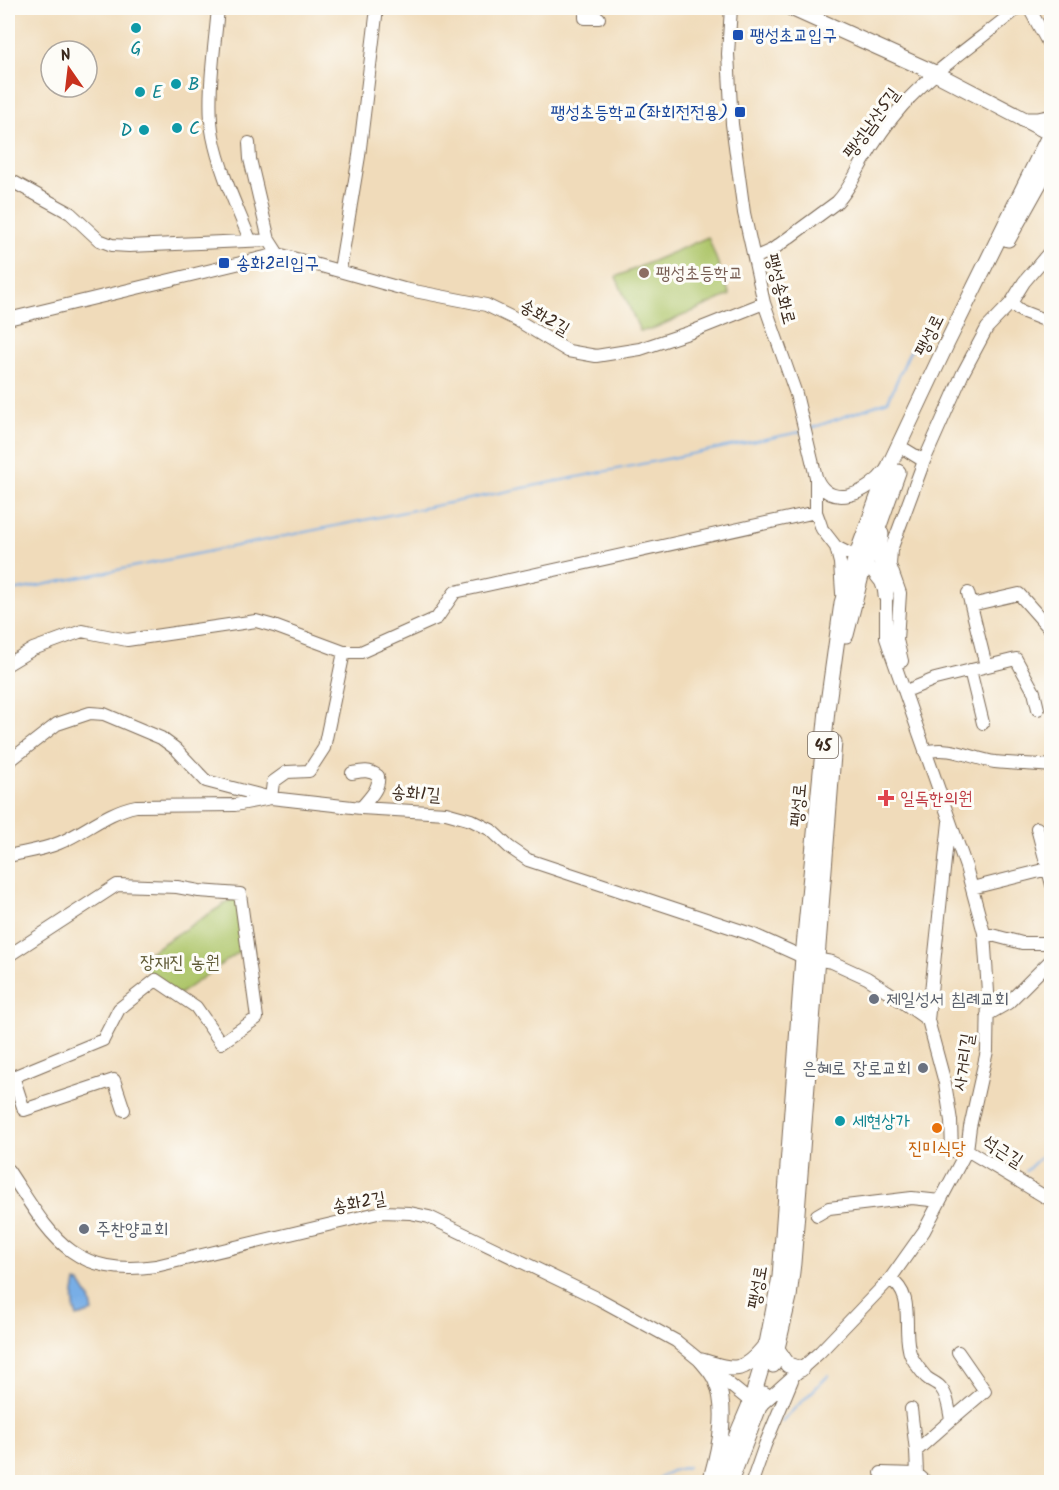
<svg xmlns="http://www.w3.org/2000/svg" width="1059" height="1490" font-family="Kalam,'Poor Story',sans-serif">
	<rect width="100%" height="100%" fill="#fdfcf7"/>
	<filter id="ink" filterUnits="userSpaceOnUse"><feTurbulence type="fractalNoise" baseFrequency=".0167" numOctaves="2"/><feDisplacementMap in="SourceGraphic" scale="12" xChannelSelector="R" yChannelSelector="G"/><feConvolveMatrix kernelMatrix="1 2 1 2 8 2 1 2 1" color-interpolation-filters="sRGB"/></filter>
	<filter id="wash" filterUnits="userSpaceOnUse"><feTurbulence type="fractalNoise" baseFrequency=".008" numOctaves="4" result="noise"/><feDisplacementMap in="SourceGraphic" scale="24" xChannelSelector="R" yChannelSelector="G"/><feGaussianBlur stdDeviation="1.35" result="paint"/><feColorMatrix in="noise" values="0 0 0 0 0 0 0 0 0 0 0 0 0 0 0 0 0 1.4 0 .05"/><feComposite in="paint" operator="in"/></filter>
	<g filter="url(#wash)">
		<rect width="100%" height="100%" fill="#f0dbba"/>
		<path fill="#aec66b" stroke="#747844" stroke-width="1.5" d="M708 237 730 295 650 330 640 331 616 277Z
			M240 894 246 947 178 995 156 980 137 960Z"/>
		<path fill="#78aee6" stroke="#5a6c82" stroke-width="1.5" d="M76 1282 80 1283 90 1299 93 1312 77 1317C72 1305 73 1295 76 1282Z"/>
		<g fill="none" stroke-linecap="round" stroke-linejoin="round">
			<path stroke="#78aee6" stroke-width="2" d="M809 429 888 401 909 353 930 329
				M8 592 800 432
				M1026 1171 1052 1146
				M782 1421 829 1375
				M653 1482 671 1471 688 1467"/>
		</g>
	</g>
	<g filter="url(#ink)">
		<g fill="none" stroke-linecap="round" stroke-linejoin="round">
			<g stroke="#7a6855" stroke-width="14">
				<path id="minor" d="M218 8C215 45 206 100 213 136 220 172 237 207 250 240
					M585 8V18H599
					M1029 8 1052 50
					M249 143 250 159 269 240
					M8 179 70 213 99 240 112 245 129 246 269 240 278 254
					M754 258 772 250 837 202C848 191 854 177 862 163 873 144 887 123 902 106 936 68 979 41 1018 8
					M340 270 359 156 377 8
					M1011 303 1021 311 1052 323
					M8 319 278 254 404 289 486 305 517 320 568 351 596 356 640 349 691 332 764 303
					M906 450 924 461
					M816 477C830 512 869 492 885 471
					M836 547 840 563 842 593
					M968 593 986 666
					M971 605 1019 594 1050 629
					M902 661 897 640 900 593 890 565 891 550 924 461 963 373 987 328 1011 303 1024 282 1052 249
					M8 664 33 649 82 631 127 640 256 621 274 626 344 652H361L437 618 455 592 816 512
					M970 670 983 723
					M911 689 935 679 1016 659 1034 692 1038 709
					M925 752C949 745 971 758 995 762 1013 764 1033 764 1052 766
					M8 762 57 724 90 713 104 714 161 738 176 749 206 781 271 798 273 782 287 772 309 771 324 748 344 652
					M352 773C362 771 369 769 378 776 380 789 369 798 361 808
					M1037 828 1052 885
					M8 856C24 852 43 850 59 843 86 832 106 812 136 806L235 805 271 798 361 808 446 813 471 820 491 830 509 847 528 860 754 935 803 957 832 962 867 978 887 991 928 1020 945 1083 951 1121 952 1151 967 1150 1052 1201
					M972 888 1048 869
					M984 933 1022 943H1052
					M8 956 117 885 177 887 199 891 240 894 257 1018 221 1043 196 1007 156 980 119 1009 103 1040 8 1079
					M987 1015 1008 1003 1052 959
					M928 1020 949 822
					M13 1076 24 1110 114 1080 124 1110
					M8 1170C50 1233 69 1278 156 1266L382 1212 410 1213 429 1217 599 1299 676 1341 751 1402 761 1405 820 1352 890 1279 924 1231 967 1150 970 1127 987 1051 988 992 984 933 966 867 892 656 886 638V596L881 582 870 568 856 557 836 547 822 529 819 520 816 512V477L796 394 764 303 744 213 732 124 728 54 731 8
					M817 1215 829 1208 912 1198 940 1201
					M890 1279C915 1295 903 1324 909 1349 910 1358 920 1370 926 1377 930 1381 938 1383 941 1388 948 1396 949 1410 951 1420L916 1451 917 1474 926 1482
					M911 1409 916 1451
					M951 1420 985 1391 958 1352
					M881 1473 917 1474
					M752 1482 765 1445 792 1380"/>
			</g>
			<g stroke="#7a6855" stroke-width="17">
				<path id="major" d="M791 8 935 73 1052 134
					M1024 120H1038L1052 117
					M1008 239 1052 160
					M881 534 879 551 885 579 886 596
					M846 635 861 576 898 472
					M777 1349 788 1365 801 1369
					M702 1361C707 1367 713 1373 716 1381 728 1409 720 1446 712 1475
					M702 1361C734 1371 743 1374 765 1346
					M773 1365 789 1297 793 1263 834 742
					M717 1482 751 1402 764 1359 780 1277 803 957 827 710 842 603 856 557 890 464 947 343 1052 130
					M730 1482 764 1394"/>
			</g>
			<use href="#minor" stroke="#fff" stroke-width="12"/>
			<use href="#major" stroke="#fff" stroke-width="15"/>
		</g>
	</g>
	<g fill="#0f9aa8" stroke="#fdfcf7" stroke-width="2">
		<circle cx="136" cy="28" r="6"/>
		<circle cx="176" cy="84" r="6"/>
		<circle cx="140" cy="92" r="6"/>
		<circle cx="177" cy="128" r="6"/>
		<circle cx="144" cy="130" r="6"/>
		<circle cx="840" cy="1121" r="6"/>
	</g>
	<g fill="#1a4fb4" stroke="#fdfcf7" stroke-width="2">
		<rect x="732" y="29" width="12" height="12" rx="3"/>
		<rect x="734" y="106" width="12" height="12" rx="3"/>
		<rect x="218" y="257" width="12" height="12" rx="3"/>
	</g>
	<circle fill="#8d6e63" stroke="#fdfcf7" stroke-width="2" cx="644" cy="273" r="6"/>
	<path fill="#e0444e" stroke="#fdfcf7" stroke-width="2" d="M883 789h6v6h6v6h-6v6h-6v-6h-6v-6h6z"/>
	<g fill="#6b7280" stroke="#fdfcf7" stroke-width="2">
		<circle cx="874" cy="999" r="6"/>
		<circle cx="923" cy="1068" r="6"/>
		<circle cx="84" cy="1229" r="6"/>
	</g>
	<circle fill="#e8710a" stroke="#fdfcf7" stroke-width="2" cx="937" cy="1128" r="6"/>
	<g text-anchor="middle" stroke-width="6" stroke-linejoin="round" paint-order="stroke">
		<rect fill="#fdfcf7" stroke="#75695f" stroke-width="1.5" x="808" y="732" width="30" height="26" rx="4.5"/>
		<g font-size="16" font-weight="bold" fill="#3b2a1e">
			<text x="823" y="751">45</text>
		</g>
		<g font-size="18" fill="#164399" stroke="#fdfcf7" text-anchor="start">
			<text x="750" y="41">팽성초교입구</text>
			<text x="728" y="118" text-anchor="end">팽성초등학교(좌회전전용)</text>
			<text x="236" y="269">송화2리입구</text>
		</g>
		<g font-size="18" fill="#0d838f" stroke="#fdfcf7" text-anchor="start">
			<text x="136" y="54" text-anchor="middle">G</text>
			<text x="188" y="90">B</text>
			<text x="152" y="98">E</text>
			<text x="189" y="134">C</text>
			<text x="132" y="136" text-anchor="end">D</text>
			<text x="852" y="1127">세현상가</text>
		</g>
		<g font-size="18" fill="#3b2a1e" stroke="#fdfcf7">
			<text transform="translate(871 123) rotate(-54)" y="6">팽성남산5길</text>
			<text transform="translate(781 289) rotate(75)" y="6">팽성송화로</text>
			<text transform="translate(545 317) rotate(30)" y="6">송화2길</text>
			<text transform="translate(929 335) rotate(-64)" y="6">팽성로</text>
			<text transform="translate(416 793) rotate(4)" y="6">송화1길</text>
			<text transform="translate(798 805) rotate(-85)" y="6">팽성로</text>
			<text transform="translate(963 1062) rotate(-81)" y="6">사거리길</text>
			<text transform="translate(1003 1151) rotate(32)" y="6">석근길</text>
			<text transform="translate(359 1202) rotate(-10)" y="6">송화2길</text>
			<text transform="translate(757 1287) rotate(-80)" y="6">팽성로</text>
		</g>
		<g font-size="18" fill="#785e54" stroke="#fdfcf7" text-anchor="start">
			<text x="656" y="279">팽성초등학교</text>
		</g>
		<g font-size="18" fill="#be3a42" stroke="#fdfcf7" text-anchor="start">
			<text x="900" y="804">일독한의원</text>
		</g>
		<g font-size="18" fill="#5e5935" stroke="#fdfcf7">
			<text x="180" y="968">장재진 농원</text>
		</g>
		<g font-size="18" fill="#5b616d" stroke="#fdfcf7" text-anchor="start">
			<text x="886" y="1005">제일성서 침례교회</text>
			<text x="911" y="1074" text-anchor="end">은혜로 장로교회</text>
			<text x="96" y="1235">주찬양교회</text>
		</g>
		<g font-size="18" fill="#c56008" stroke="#fdfcf7">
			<text x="937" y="1154">진미식당</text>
		</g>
	</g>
	<rect width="1059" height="1490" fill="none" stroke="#fdfcf7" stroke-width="30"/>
	<g transform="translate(69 69) rotate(346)"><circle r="28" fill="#fdfcf7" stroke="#afa8a0" stroke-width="1.5"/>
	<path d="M0-4.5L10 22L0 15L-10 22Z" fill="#c8321e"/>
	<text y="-9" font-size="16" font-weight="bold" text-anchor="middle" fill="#3b2a1e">N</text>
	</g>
</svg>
